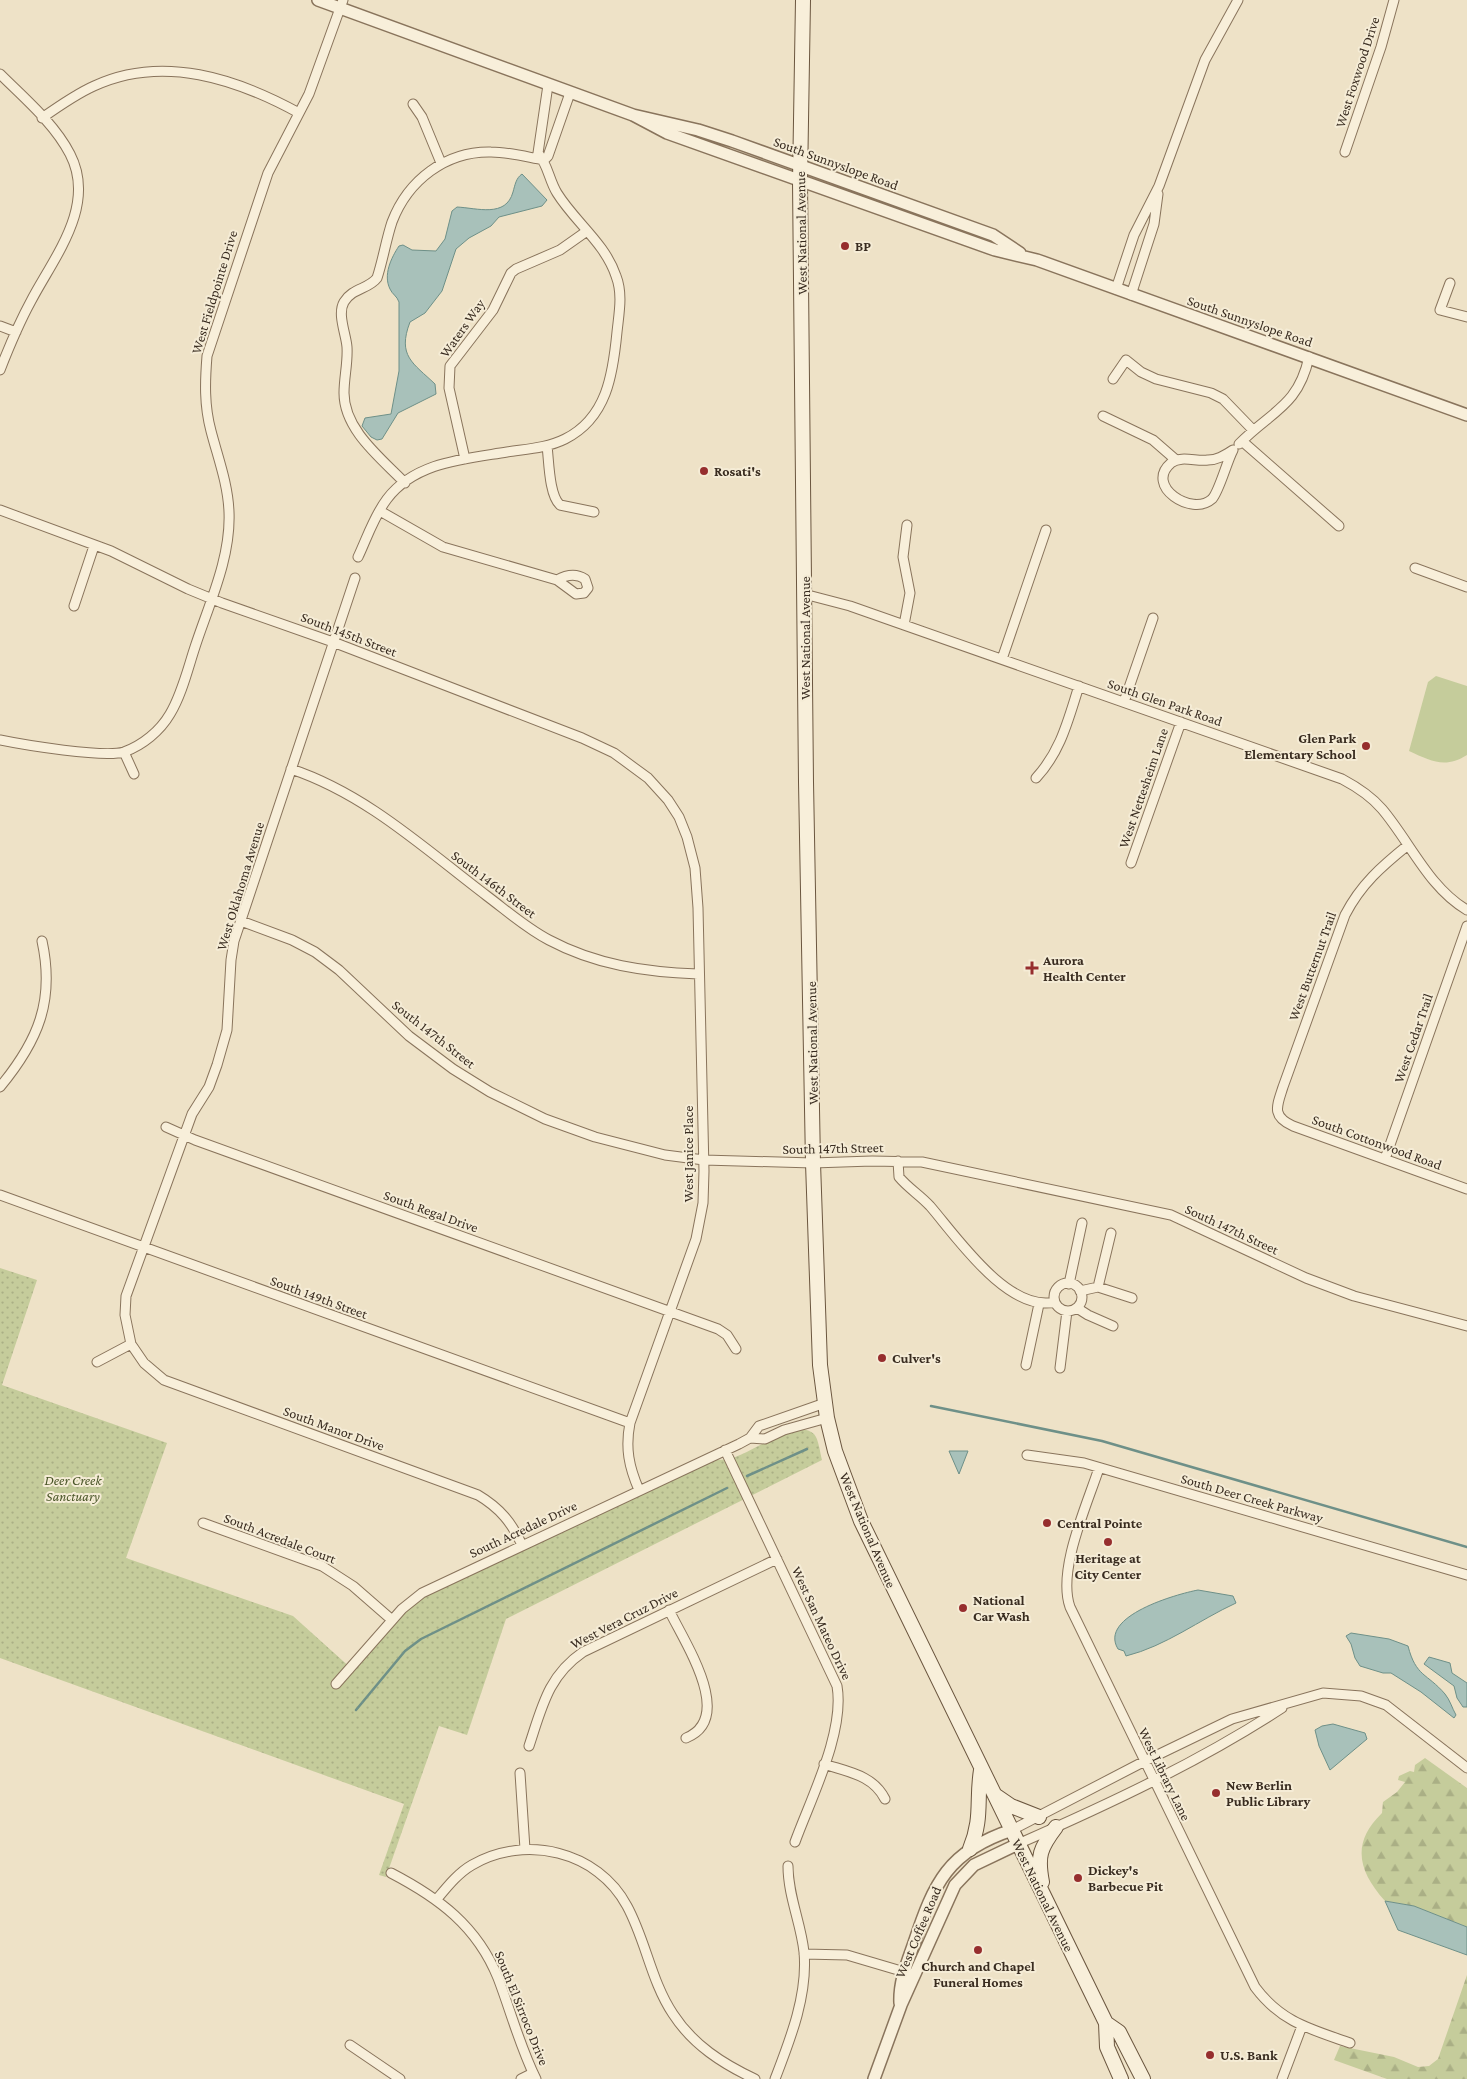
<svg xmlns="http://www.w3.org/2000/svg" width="1467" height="2079" font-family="'Crimson Pro',serif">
	<defs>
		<pattern id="forest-firs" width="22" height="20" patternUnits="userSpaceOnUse" patternTransform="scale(1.25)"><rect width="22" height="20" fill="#c5cc9b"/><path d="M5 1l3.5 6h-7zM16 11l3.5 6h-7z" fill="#aaaf85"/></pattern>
		<pattern id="park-dots" width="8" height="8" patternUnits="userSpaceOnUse" patternTransform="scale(1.25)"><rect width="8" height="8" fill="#c5cc9b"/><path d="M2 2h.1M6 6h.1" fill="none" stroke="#aaaf85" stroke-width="1.8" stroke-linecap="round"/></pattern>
	</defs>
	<rect width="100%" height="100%" fill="#eee2c7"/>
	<path fill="#c5cc9b" d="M1436 676 1467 686V755C1445 769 1431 761 1409 751L1428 682Z"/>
	<path fill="url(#forest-firs)" d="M1425 1758 1467 1788V1927L1414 1906 1385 1901C1358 1871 1351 1843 1382 1813L1383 1802 1397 1792 1405 1782 1398 1780 1399 1776 1410 1771 1414 1772 1415 1765Z
		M1467 1975V2079H1387L1334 2060 1340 2046 1394 2057 1418 2067 1429 2066 1438 2059Z"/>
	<path fill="url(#park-dots)" d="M0 1268 37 1280 2 1385 167 1443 126 1558 293 1616 353 1670 416 1601 716 1459C740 1467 792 1414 814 1434 819 1440 820 1453 822 1460L506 1619 467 1735 439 1726 386 1877 379 1875 404 1804 0 1658Z"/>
	<path fill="#a8c1ba" stroke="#6e9088" d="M522 174 547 200 542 206 499 217 491 226 469 238 456 249 442 291 425 313 410 322C397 356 413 363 435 384L436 394 398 413 382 439 377 440 371 437 362 426 365 418 391 414 399 371V302C397 296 392 294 390 289 383 275 391 258 399 246L403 245 412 250 436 251 445 239 452 211 457 207C477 208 506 218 513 192 515 185 516 178 522 174Z
		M949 1451H968L959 1474Z
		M1198 1590 1233 1596 1236 1603C1199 1620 1166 1646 1126 1656L1124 1651 1118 1649C1098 1616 1177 1594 1198 1590Z
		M1351 1633 1389 1639 1408 1646C1416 1677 1427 1673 1445 1694 1450 1700 1452 1708 1456 1715L1454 1718 1421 1692 1391 1673H1383L1360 1666 1355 1658 1351 1644 1346 1636Z
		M1429 1657 1450 1663 1452 1673 1467 1683V1707H1463L1457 1698 1454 1686 1424 1664Z
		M1333 1724 1365 1733 1367 1739 1330 1770 1319 1746 1315 1730 1322 1726Z
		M1385 1901 1414 1906 1467 1927V1955L1398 1930Z"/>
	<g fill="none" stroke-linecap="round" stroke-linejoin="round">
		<path stroke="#6e9088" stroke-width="2.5" d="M931 1406 1102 1441 1467 1547
			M747 1476 807 1449
			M356 1710 405 1651 421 1639 727 1488"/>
		<g stroke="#89745c" stroke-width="11">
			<path id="minor" d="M0 74C24 98 54 123 70 154 97 206 54 257 31 301 19 323 9 347 0 370
				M413 104 422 117 441 163
				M42 118C59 106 76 94 94 86 163 54 237 79 299 113
				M1345 152 1381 47 1394 0
				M544 160 548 156 570 93
				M1450 283 1440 310 1467 317
				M1116 289 1134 235 1159 186 1205 60 1238 0
				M1131 295 1154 224 1158 194
				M0 326 16 332
				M1113 379 1126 360 1141 372 1156 379 1211 393 1223 399 1253 430
				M1103 416 1153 440 1176 460
				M1242 441 1339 526
				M1239 444C1271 411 1298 407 1309 357
				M547 446C549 461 549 495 560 505L594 512
				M1233 450C1227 461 1219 492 1212 499 1192 517 1144 486 1171 463 1181 455 1197 462 1208 460 1218 460 1225 455 1233 450Z
				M465 459 449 388 450 366 493 310 511 273 516 269 560 250 587 231
				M405 483C381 458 344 430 344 393 344 377 348 363 347 347 346 334 337 314 344 302 352 288 369 289 377 278 383 260 386 240 392 222 408 180 446 151 491 152 509 152 527 157 544 160
				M0 510 111 551 188 589 222 603 333 642 582 738 614 753 648 778 668 800 679 817 687 837 695 868 698 908 704 1171 703 1203 696 1239 630 1423C625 1448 629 1467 639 1490
				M380 511 443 547 557 580 576 594 584 593 588 588 585 579C576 573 566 575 557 580
				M358 557C367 538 374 516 387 499 415 462 464 459 507 452 526 449 547 448 565 439 607 418 613 374 617 332 619 313 623 294 616 276 605 243 575 222 557 193 549 180 548 165 538 153L548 85
				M1415 568 1467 587
				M355 578 234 941 231 960 227 1030 217 1065 209 1087 192 1114 126 1296 125 1315 131 1344 144 1363 164 1380 478 1495C500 1508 512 1523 522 1545
				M804 594 850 606 1342 779C1357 787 1371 796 1382 809 1410 842 1429 888 1467 910
				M74 606 94 546
				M904 625 910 593 903 557 907 525
				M1002 659 1046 530
				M1124 702 1153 618
				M0 740C24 745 104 758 124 752 143 745 160 731 170 714 182 694 188 668 195 647 209 604 231 558 229 512 228 484 218 458 211 431 204 405 205 381 207 356L268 173 309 94 343 0
				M124 752 134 774
				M291 769C366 794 425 849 487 896 507 911 526 928 549 940 596 965 645 972 698 974
				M1036 778C1061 751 1068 720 1079 686
				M1408 845C1382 866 1361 884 1345 915L1283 1087C1277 1106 1271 1116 1293 1126L1467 1189
				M1131 863 1181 722
				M241 921 292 940 315 952 339 970 409 1036 453 1069 490 1092 545 1119 595 1137 665 1155 704 1160 813 1163 872 1161 922 1162 1171 1215 1306 1278 1354 1296 1467 1326
				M0 1087C38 1041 55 1001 42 941
				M166 1127 195 1140 718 1329 727 1335 736 1349
				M1385 1159 1467 926
				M898 1161 899 1177C908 1188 920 1195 930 1206 956 1236 1008 1313 1055 1302
				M0 1195 630 1423
				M1054 1297a14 14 0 1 1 28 0a14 14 0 1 1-28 0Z
				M1069 1284 1082 1223
				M1098 1287 1132 1298
				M1080 1291 1098 1287 1111 1233
				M1077 1308 1088 1315 1113 1326
				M97 1362 131 1344
				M1026 1365 1039 1304
				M1060 1368 1067 1311
				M750 1438 765 1439 784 1430 827 1418
				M725 1450 837 1686C845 1732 811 1798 795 1842
				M1027 1455 1084 1463 1467 1575
				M1099 1468C1087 1505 1057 1570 1070 1607L1255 1987C1281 2022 1310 2029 1350 2043
				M203 1523 322 1566 353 1586 392 1620
				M669 1610C684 1642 736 1718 686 1738
				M336 1684 402 1609 422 1593 739 1444 750 1438 759 1426 825 1403
				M529 1746C542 1707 548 1676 583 1652L777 1559
				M824 1764C848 1772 873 1775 885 1799
				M520 1773 525 1849
				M1012 1830 1143 1762 1232 1719 1323 1693 1361 1696 1386 1705 1467 1768
				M1018 1844C1109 1804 1199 1762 1282 1708
				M391 1873C439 1898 477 1926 498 1978 511 2012 520 2047 536 2079
				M437 1899C447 1887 458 1873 472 1865 525 1834 598 1851 627 1906 646 1941 651 1981 673 2014 693 2045 723 2064 755 2079
				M804 1954 847 1955 908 1973
				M350 2045 400 2079
				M521 2079 533 2073
				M775 2079C790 2040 808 1995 804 1952 801 1923 788 1896 788 1866
				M1282 2079 1302 2026"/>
		</g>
		<g stroke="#89745c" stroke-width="14">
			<path id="tertiary" d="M318 0 633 115 698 130 732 141 993 235 1020 253
				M633 115 667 133 995 250 1037 260 1467 415
				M900 2003C899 1982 907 1963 914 1943 934 1883 948 1851 1012 1830
				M874 2079 901 2005 955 1885 974 1865 1018 1844"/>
		</g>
		<g stroke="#6b563f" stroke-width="16">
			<path id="secondary" d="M803 0 800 181 806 782 813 1163 820 1365 827 1418 835 1451 861 1521 1106 2023 1107 2047 1121 2079
				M995 1795 1011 1806 1039 1817
				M970 1849C983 1817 976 1801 981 1770
				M1042 1882C1037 1856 1040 1848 1056 1827
				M1106 2023 1119 2032 1143 2079"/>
		</g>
		<use href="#minor" stroke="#f8efda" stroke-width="9"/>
		<use href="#tertiary" stroke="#f8efda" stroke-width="11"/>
		<use href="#secondary" stroke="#f8efda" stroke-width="14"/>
	</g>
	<g fill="#962e2e" stroke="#f5ecd6" stroke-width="2">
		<circle cx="845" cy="246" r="5"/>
		<circle cx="704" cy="471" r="5"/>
		<circle cx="1366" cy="746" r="5"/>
		<path d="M1029.5 960.5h5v5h5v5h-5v5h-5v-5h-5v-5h5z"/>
		<circle cx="882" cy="1358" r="5"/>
		<circle cx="1047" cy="1523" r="5"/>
		<circle cx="1108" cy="1542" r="5"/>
		<circle cx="963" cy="1608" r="5"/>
		<circle cx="1216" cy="1793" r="5"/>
		<circle cx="1078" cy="1878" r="5"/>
		<circle cx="978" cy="1950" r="5"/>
		<circle cx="1210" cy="2055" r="5"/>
	</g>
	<g text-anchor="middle" stroke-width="4" stroke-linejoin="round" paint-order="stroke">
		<g font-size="14" fill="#392c20" stroke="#f5ecd6">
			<text transform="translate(1357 72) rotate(-72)" y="5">West Foxwood Drive</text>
			<text transform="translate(836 163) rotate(20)" y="5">South Sunnyslope Road</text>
			<text transform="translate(801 233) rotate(-91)" y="5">West National Avenue</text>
			<text transform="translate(214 292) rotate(-73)" y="5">West Fieldpointe Drive</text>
			<text transform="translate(1250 321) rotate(19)" y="5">South Sunnyslope Road</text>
			<text transform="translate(462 328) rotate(-55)" y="5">Waters Way</text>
			<text transform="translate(349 634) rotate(21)" y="5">South 145th Street</text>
			<text transform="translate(805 638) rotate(-90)" y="5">West National Avenue</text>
			<text transform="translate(1165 702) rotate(19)" y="5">South Glen Park Road</text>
			<text transform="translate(1143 788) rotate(-71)" y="5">West Nettesheim Lane</text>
			<text transform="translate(494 884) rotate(37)" y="5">South 146th Street</text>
			<text transform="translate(240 886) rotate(-73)" y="5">West Oklahoma Avenue</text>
			<text transform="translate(1312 966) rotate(-70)" y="5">West Butternut Trail</text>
			<text transform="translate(434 1034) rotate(38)" y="5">South 147th Street</text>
			<text transform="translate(1413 1038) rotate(-71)" y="5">West Cedar Trail</text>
			<text transform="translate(812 1043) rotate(-91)" y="5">West National Avenue</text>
			<text transform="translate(1377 1142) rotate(20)" y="5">South Cottonwood Road</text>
			<text transform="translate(833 1148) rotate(-1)" y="5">South 147th Street</text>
			<text transform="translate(688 1154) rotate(-90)" y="5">West Janice Place</text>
			<text transform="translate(431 1211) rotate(20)" y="5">South Regal Drive</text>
			<text transform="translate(1232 1229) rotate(25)" y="5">South 147th Street</text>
			<text transform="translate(319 1297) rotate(20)" y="5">South 149th Street</text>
			<text transform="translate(334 1428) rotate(20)" y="5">South Manor Drive</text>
			<text transform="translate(1252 1498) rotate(16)" y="5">South Deer Creek Parkway</text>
			<text transform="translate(523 1529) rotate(-25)" y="5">South Acredale Drive</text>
			<text transform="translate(868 1530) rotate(67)" y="5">West National Avenue</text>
			<text transform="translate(280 1538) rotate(21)" y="5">South Acredale Court</text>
			<text transform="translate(624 1618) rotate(-27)" y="5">West Vera Cruz Drive</text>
			<text transform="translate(822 1623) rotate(65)" y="5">West San Mateo Drive</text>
			<text transform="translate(1165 1774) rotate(64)" y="5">West Library Lane</text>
			<text transform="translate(1043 1895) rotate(64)" y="5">West National Avenue</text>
			<text transform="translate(918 1932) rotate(-67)" y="5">West Coffee Road</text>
			<text transform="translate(522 2008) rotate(68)" y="5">South El Sirroco Drive</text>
		</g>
		<g font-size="14" font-weight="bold" fill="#392c20" stroke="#f5ecd6" text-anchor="start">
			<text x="855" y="251">BP</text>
			<text x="714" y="476">Rosati's</text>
			<text x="1356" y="743" text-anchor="end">Glen Park<tspan x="1356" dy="16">Elementary School</tspan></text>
			<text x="1043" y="965">Aurora<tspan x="1043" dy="16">Health Center</tspan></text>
			<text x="892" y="1363">Culver's</text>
			<text x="1057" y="1528">Central Pointe</text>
			<text x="1108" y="1563" text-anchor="middle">Heritage at<tspan x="1108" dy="16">City Center</tspan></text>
			<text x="973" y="1605">National<tspan x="973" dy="16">Car Wash</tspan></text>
			<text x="1226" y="1790">New Berlin<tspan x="1226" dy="16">Public Library</tspan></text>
			<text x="1088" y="1875">Dickey's<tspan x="1088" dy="16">Barbecue Pit</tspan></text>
			<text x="978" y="1971" text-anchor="middle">Church and Chapel<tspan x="978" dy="16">Funeral Homes</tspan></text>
			<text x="1220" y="2060">U.S. Bank</text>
		</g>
		<g font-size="14" font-style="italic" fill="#495527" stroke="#f5ecd6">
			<text x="73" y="1485">Deer Creek<tspan x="73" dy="16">Sanctuary</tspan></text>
		</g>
	</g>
</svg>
